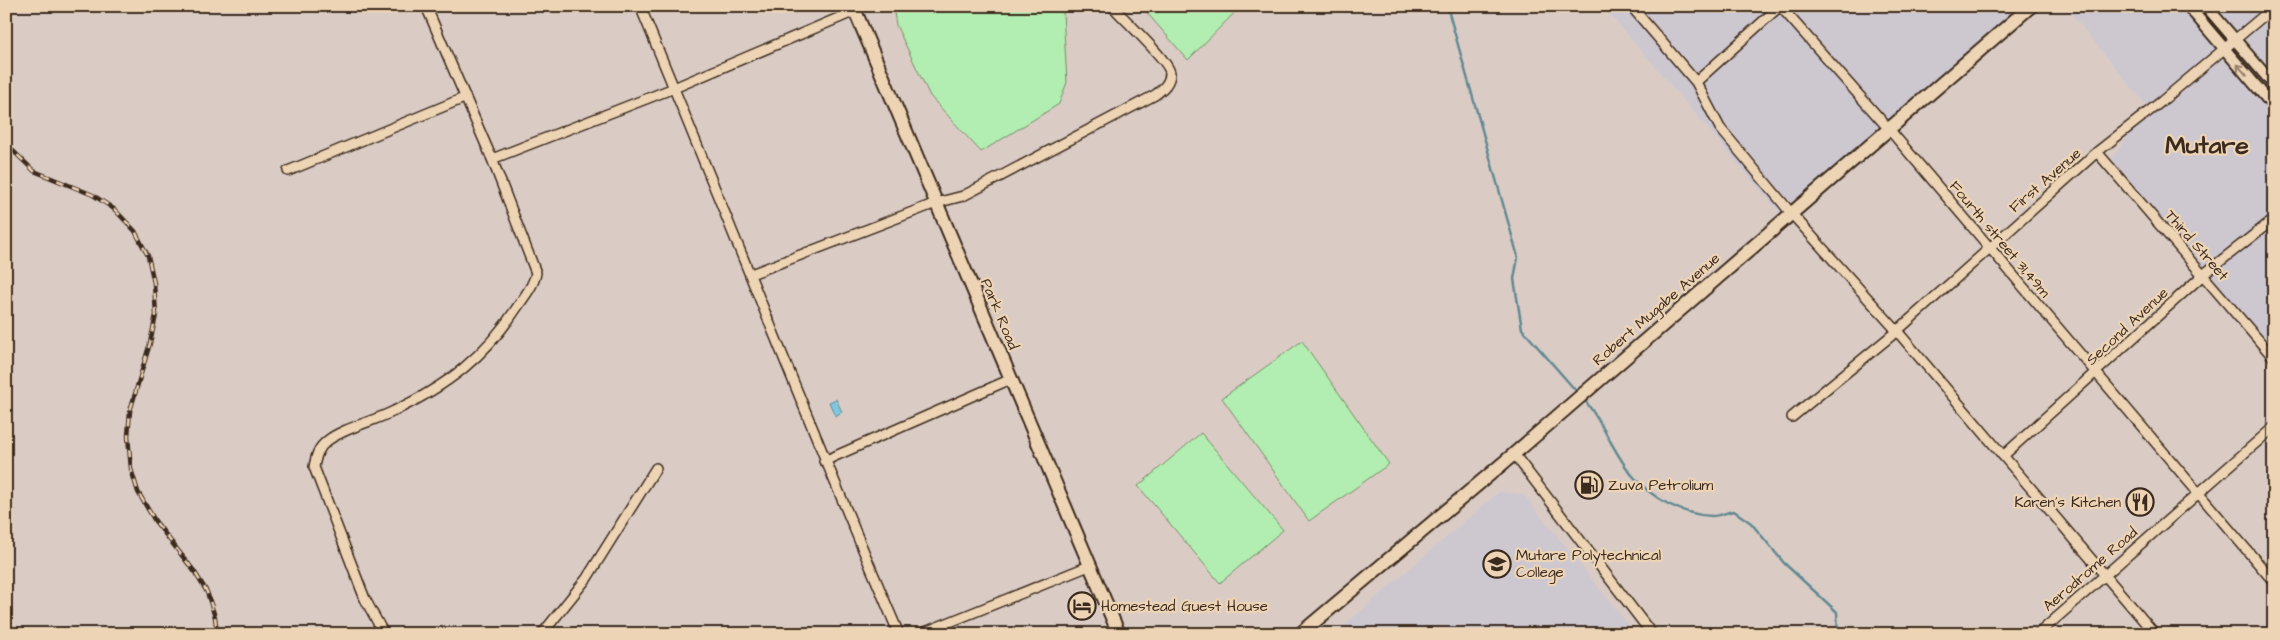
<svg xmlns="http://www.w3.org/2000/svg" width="2280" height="640" font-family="'Architects Daughter',sans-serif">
	<rect width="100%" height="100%" fill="#daccc5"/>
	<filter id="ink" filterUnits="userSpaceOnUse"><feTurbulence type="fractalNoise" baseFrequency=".02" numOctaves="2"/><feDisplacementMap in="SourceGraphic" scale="10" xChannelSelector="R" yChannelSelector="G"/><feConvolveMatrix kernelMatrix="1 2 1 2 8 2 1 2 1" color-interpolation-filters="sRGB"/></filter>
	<g filter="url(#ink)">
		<path fill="#cdc7d0" d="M1603 6H2036L1788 222Z
			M2065 6H2274V354L2112 159 2148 107Z
			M1499 492 1523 494 1636 634H1334Z"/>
		<path fill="#b2edb1" stroke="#768c68" d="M893 6H1059L1063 13 1067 82 1059 104 981 152 930 96 896 25Z
			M1141 6H1241L1188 60Z
			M1302 341 1389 464 1309 521 1222 398Z
			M1201 433 1283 530 1220 583 1138 486Z"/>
		<path fill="#7ec7de" stroke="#638891" d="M836 399 842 412 835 416 829 402Z"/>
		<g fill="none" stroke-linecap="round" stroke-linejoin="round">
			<path stroke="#638891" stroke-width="2.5" d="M1447 6 1518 257 1514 279 1522 329 1577 392
				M1583 398C1603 422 1613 452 1632 475 1651 498 1682 515 1712 516 1719 516 1727 512 1734 511L1751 523 1784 563 1837 612 1838 634"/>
			<g stroke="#3b2a1e" stroke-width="12">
				<path id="minor" d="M640 6C727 215 809 426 899 634
					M1631 6 1696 82 1720 128 1791 213 1897 331 2155 634
					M1780 6 1888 128 2274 582
					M1696 82 1780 6
					M2097 152 2274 358
					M492 159 674 88 855 11
					M288 171 464 98
					M751 274 936 203 963 196 1155 95C1163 89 1170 83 1170 73 1170 62 1122 17 1112 6
					M1792 417 1897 331 2097 152 2162 101 2274 7
					M1514 454 1652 634
					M2003 456 2204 274 2274 219
					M824 461 1011 379
					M384 634 365 599 314 467C316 456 318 448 327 441 343 428 375 421 394 411 448 385 485 357 518 306 525 296 534 285 536 273L492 159 426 6
					M542 634 587 578 656 468
					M920 634 1089 566
					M2038 634 2274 427"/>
			</g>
			<g stroke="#3b2a1e" stroke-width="14">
				<path id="major" d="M2188 6 2274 107
					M2206 6 2274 85"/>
			</g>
			<g stroke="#3b2a1e" stroke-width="16">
				<path id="highway" d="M853 6 1119 634
					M1300 634 1514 454 2031 6"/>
			</g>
			<use href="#minor" stroke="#edd4b5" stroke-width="9"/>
			<use href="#major" stroke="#edd4b5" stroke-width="10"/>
			<use href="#highway" stroke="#edd4b5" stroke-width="12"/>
			<g stroke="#3b2a1e" stroke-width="4.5">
				<path id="rail" d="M6 144 34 171 93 195 114 209 135 231 148 256 154 283 156 315 150 343 130 411 128 436 131 469 138 492 155 521 194 571 207 592 215 617 217 634"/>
			</g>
			<use href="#rail" stroke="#edd4b5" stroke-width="2.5" stroke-dasharray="8" stroke-linecap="butt"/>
		</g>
		<defs><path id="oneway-shaft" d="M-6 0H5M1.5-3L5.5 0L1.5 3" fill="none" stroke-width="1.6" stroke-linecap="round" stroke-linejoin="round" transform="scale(1.25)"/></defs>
		<use stroke="#947f6a" href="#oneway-shaft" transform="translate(2242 70) rotate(-131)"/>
	</g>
	<defs>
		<g id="fuel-ring" transform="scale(1.4375)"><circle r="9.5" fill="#edd4b5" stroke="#3b2a1e" stroke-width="1.5"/><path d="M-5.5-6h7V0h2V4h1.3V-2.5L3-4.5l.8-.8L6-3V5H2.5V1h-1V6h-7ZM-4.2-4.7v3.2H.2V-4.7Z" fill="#3b2a1e"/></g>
		<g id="restaurant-ring" transform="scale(1.4375)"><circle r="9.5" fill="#edd4b5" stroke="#3b2a1e" stroke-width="1.5"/><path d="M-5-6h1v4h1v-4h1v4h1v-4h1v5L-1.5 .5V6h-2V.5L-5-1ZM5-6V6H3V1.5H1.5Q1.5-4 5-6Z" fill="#3b2a1e"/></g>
		<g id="university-ring" transform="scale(1.4375)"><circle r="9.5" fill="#edd4b5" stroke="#3b2a1e" stroke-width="1.5"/><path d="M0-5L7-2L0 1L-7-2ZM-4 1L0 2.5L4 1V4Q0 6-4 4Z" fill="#3b2a1e"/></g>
		<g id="hotel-ring" transform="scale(1.4375)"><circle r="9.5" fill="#edd4b5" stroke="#3b2a1e" stroke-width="1.5"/><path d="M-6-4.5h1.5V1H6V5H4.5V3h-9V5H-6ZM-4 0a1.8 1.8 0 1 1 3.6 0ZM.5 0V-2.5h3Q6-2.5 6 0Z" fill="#3b2a1e"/></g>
	</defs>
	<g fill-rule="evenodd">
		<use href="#fuel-ring" x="1589" y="485"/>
		<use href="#restaurant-ring" x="2140" y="502"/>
		<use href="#university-ring" x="1497" y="564"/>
		<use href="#hotel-ring" x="1082" y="606"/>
	</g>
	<g text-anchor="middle" stroke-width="4.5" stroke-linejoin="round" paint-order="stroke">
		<g font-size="15" fill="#3b2a1e" stroke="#edd4b5">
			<text transform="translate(2045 180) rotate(-41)" y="5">First Avenue</text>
			<text transform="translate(2000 239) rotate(50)" y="5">Fourth street 31,49m</text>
			<text transform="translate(2197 245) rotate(49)" y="5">Third Street</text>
			<text transform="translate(1656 309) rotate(-41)" y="5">Robert Mugabe Avenue</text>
			<text transform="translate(1000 314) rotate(67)" y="5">Park Road</text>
			<text transform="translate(2127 326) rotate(-43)" y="5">Second Avenue</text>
			<text transform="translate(2090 569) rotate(-41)" y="5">Aerodrome Road</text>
		</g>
		<g font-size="15" fill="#3b2a1e" stroke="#edd4b5" text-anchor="start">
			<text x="1608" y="490">Zuva Petrolium</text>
			<text x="2121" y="507" text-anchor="end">Karen's Kitchen</text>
			<text x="1516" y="560">Mutare Polytechnical<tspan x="1516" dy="17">College</tspan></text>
			<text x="1101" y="611">Homestead Guest House</text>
		</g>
		<g font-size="25" font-weight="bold" fill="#3b2a1e" stroke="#edd4b5">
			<text x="2207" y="153">Mutare</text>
		</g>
	</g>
	<rect width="2280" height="640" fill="none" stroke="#edd4b5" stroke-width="25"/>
	<rect x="12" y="12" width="2255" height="615" fill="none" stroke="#3b2a1e" stroke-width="2" filter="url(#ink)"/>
</svg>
